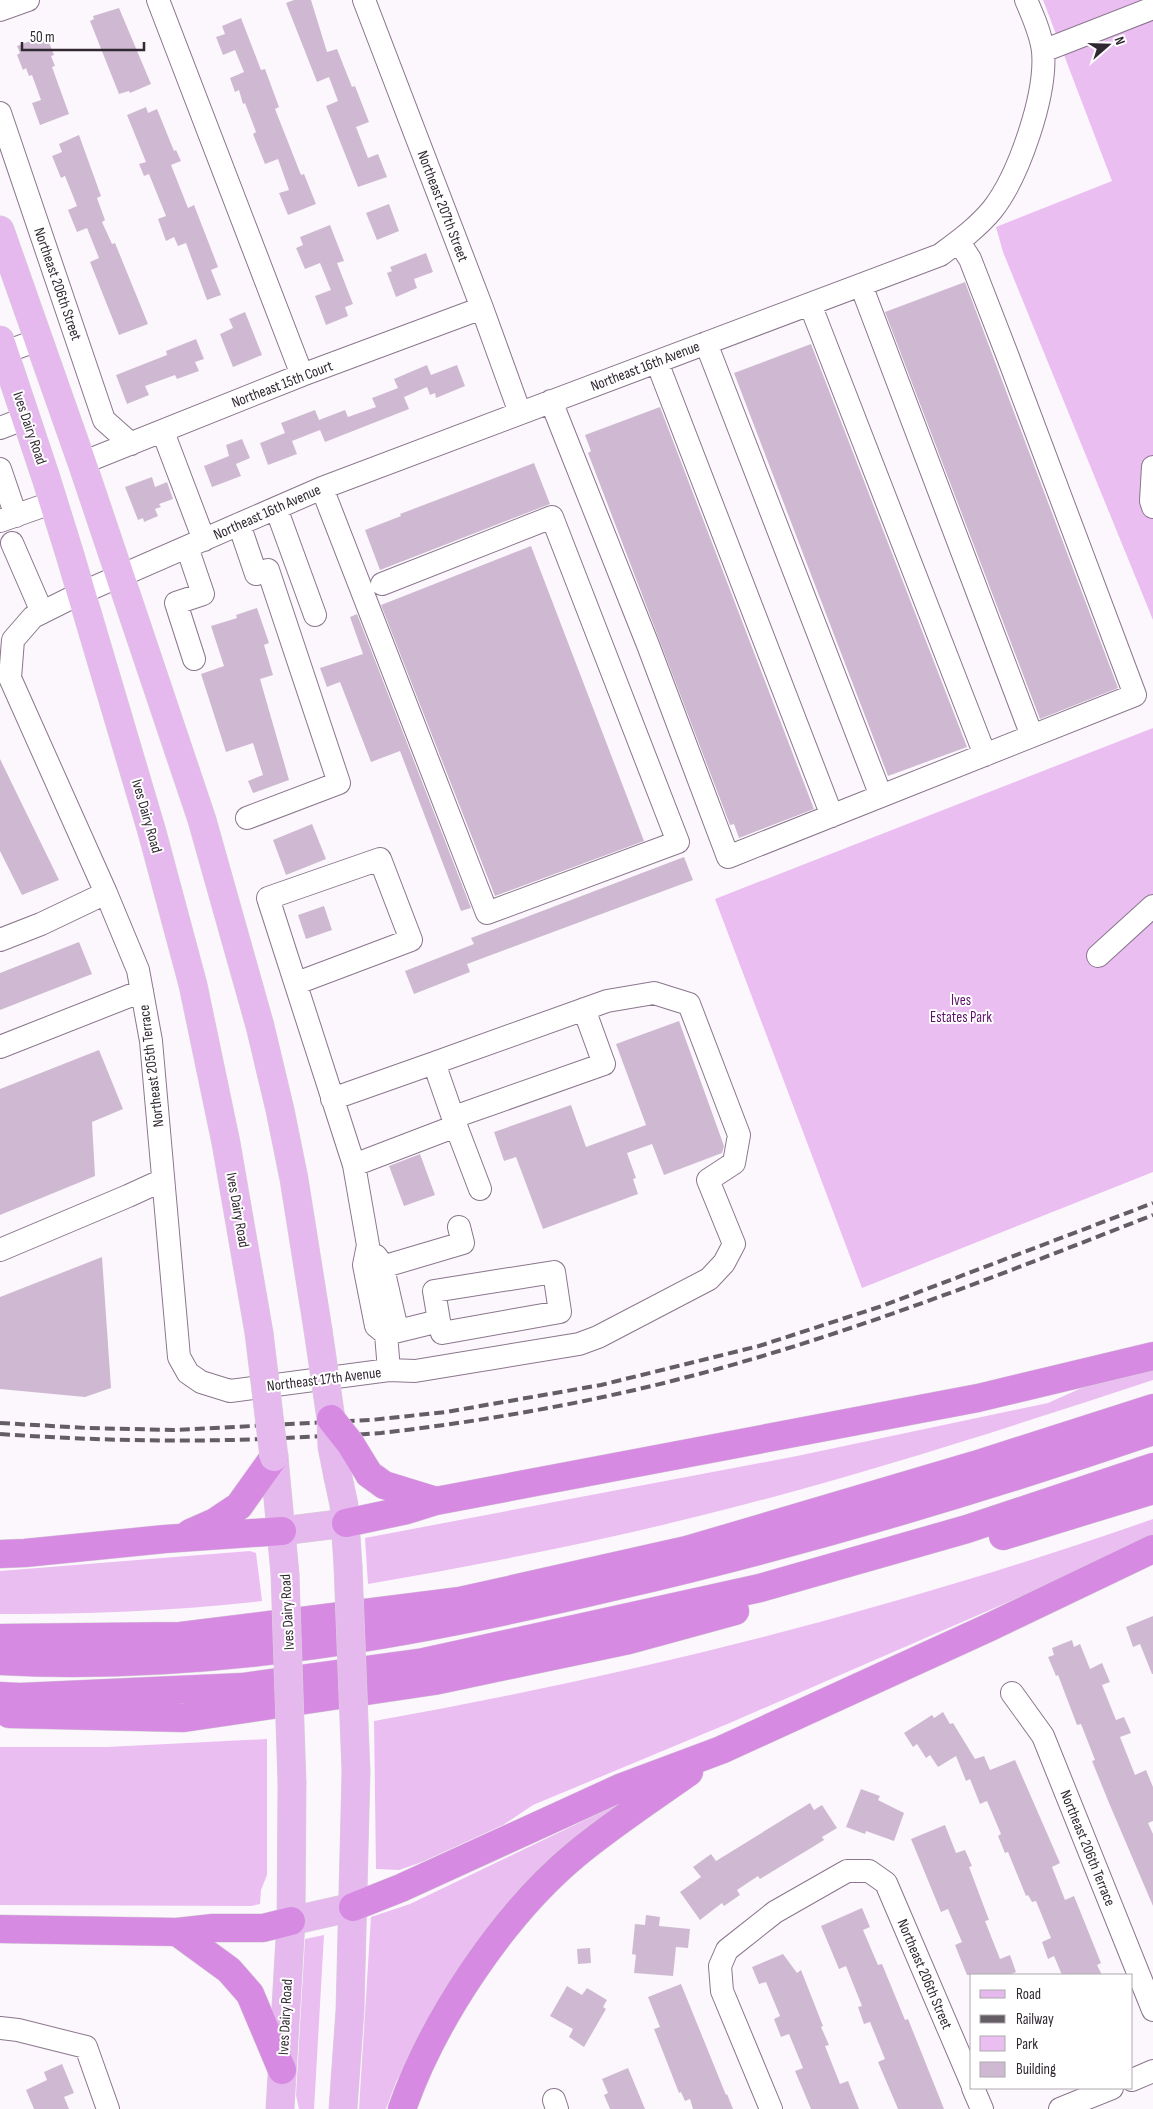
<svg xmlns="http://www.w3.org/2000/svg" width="1153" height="2109" font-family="'Sofia Sans Condensed',sans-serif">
	<rect width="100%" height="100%" fill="#fcf7fc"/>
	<path fill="#ebbef2" d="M1043 0H1153V620L1003 252 996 227 1112 181Z
		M1153 728V1172L862 1288 715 899Z
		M1153 1369V1380C1007 1428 860 1476 711 1513 598 1542 483 1564 368 1584L365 1538 797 1456 1048 1403 1086 1386Z
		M1153 1519V1536L1022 1596 732 1722 533 1805 503 1825 422 1862 399 1870 376 1869 374 1721C638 1674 900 1608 1153 1519Z
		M250 1551 256 1553 262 1601C174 1611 88 1614 0 1614V1571Z
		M267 1739V1875L261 1890 260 1904 251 1906 0 1905V1747H107Z
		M614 1806 615 1811 428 2022 396 2082 386 2109H359L371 1917 410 1904Z
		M324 1935 314 2109H299L296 2095 305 1939Z"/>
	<path fill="#cfb9d2" d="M294 0H311L327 52 337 49 352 87 355 86 369 122 356 127 368 158 378 154 387 177 358 187 326 106 338 101 329 77 317 82 286 3Z
		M119 8 151 84 130 93 129 91 119 94 90 21 94 19 93 16Z
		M241 18 261 70 265 69 279 107 275 109 301 175 304 174 316 204 288 215 279 193 289 190 278 159 265 164 253 134 256 132 245 103 243 104 239 90 235 92 230 78 244 72 235 50 223 55 216 37 225 34 222 26Z
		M46 35 54 55 51 56 55 66 52 67 69 114 40 125 32 103 41 100 32 75 29 76 26 68 23 70 17 55 20 53 17 46Z
		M146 107 148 113 157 109 174 151 176 150 181 161 171 165 188 208 194 205 218 267 211 270 221 295 207 300 186 243 178 246 174 237 166 241 158 219 166 216 149 174 144 176 139 164 146 162 127 115Z
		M79 135 101 196 97 198 105 220 102 222 112 244 115 243 148 324 119 335 90 262 99 258 87 228 77 232 68 210 77 206 65 176 61 178 52 156 62 152 59 144Z
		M389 204 399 231 377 240 366 213Z
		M330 225 344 261 337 263 353 304 345 307 348 316 326 325 315 296 331 290 320 263 305 269 296 248 303 245 300 237Z
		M426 253 433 272 414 279 417 288 396 297 387 273 392 271 390 267Z
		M965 282 1118 688 1040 719 885 312Z
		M245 312 262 355 233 367 220 334 233 328 229 319Z
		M196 339 204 359 195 362 199 371 177 379 175 375 145 386 149 395 127 404 116 375 167 355 166 351Z
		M811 344 967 747 888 776 734 373Z
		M427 365 431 375 457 365 465 386 436 398 435 393 430 395 427 387 404 397 409 409 325 442 320 430 292 441 297 454 268 465 260 443 285 433 281 423 315 410 319 420 345 410 348 417 376 407 372 398 398 388 394 379Z
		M660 407 814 809 739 838 734 824 730 825 588 453 591 451 585 435Z
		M242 439 250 458 236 464 241 476 212 487 204 466 229 456 226 445Z
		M534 463 550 504 380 570 365 530 401 516 400 514Z
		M152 477 155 487 167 482 173 499 159 504 161 507 155 509 158 516 144 522 143 518 138 520 125 487Z
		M531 546 644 841 495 896 381 605Z
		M257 608 269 643 264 645 273 675 260 679 289 780 253 793 248 781 263 775 253 743 226 752 201 674 224 666 211 626 237 618 236 615Z
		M357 614 471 908 461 911 400 751 371 762 340 682 327 687 320 668 363 654 350 617Z
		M0 759 59 880 22 895 0 851Z
		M312 824 326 859 286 875 273 840Z
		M684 857 693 880 467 964 470 972 414 994 405 971 474 944 471 938Z
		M324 906 332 930 306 939 298 915Z
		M79 942 92 974 0 1010V973Z
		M679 1021 724 1146 722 1153 664 1175 652 1144 627 1153 636 1178 633 1179 638 1194 543 1229 516 1157 504 1161 494 1132 571 1105 586 1147 646 1125 616 1044Z
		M99 1050 123 1109 92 1122 95 1176 0 1215V1089Z
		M420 1154 435 1195 404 1206 389 1166Z
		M102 1257 111 1388 85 1397 0 1389V1297Z
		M1153 1616V1674H1152L1140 1644 1133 1647 1126 1627Z
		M1072 1640 1074 1647 1080 1644 1090 1669 1102 1663 1110 1682 1102 1685 1116 1720 1124 1717 1131 1733 1120 1737 1135 1775 1146 1770 1153 1787V1821L1148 1823 1153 1834V1906L1109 1803 1092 1761 1095 1760 1081 1724 1077 1725 1058 1675 1056 1676 1048 1657 1054 1655 1052 1648Z
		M943 1712 950 1724 953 1723 975 1759 984 1756 990 1770 1015 1760 1060 1863 1052 1867 1065 1900 1074 1896 1101 1963 1097 1965 1102 1975H1062L1054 1956 1048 1959 1042 1942 1051 1938 1036 1901 1032 1902 1028 1895 1026 1896 1008 1852 1005 1853 998 1836 1001 1834 987 1801 980 1804 970 1779 966 1781 956 1756 938 1767 930 1755 926 1758 917 1744 913 1747 904 1733 932 1715 934 1718Z
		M861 1789 880 1796 878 1800 904 1813 894 1841 866 1831 865 1834 846 1827Z
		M810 1803 814 1810 822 1805 837 1828 822 1837 824 1840 811 1848 760 1879 758 1876 737 1890 740 1895 724 1906 722 1903 700 1920 680 1892 701 1877 693 1867 711 1854 716 1861Z
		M945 1825 956 1853 965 1850 972 1866 969 1867 989 1920 985 1921 1000 1959 1010 1955 1016 1972 1009 1975H967L955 1945 962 1942 948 1909 941 1912 911 1839Z
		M862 1908 870 1927 863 1930 878 1965 882 1964 905 2020 908 2019 944 2109H898L878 2062 885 2059 870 2022 864 2024 858 2007 862 2006 846 1966 839 1969 821 1926Z
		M646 1915 660 1917 659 1926 690 1929 688 1948 676 1947 673 1976 634 1973 636 1955 632 1954 635 1924 645 1925Z
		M590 1948 591 1963 578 1964 577 1949Z
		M783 1954 797 1973 801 1970 823 2026 821 2027 829 2045 825 2046 840 2084 848 2081 859 2109H811L795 2071 803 2068 789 2034 781 2037 774 2019 780 2016 766 1982 759 1984 752 1967Z
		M681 1984 726 2095 727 2094 733 2109H693L690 2099 685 2101 681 2092 679 2093 654 2029 660 2027 648 1997Z
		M567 1986 582 1995 587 1988 607 2000 603 2007 606 2009 584 2047 569 2037 573 2029 550 2016Z
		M62 2064 74 2093 64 2097 69 2109H34L26 2090 47 2080 44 2072Z
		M628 2068 645 2109H610L604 2095 608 2093 602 2079Z"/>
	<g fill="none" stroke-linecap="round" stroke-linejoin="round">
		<g stroke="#8a768d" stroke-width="24">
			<path id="minor" d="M158 0 302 375
				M364 0 482 308 520 413
				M0 10 28 0
				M1043 51 1153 8
				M0 113 104 420 131 444
				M861 285 1032 736
				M810 304 985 755
				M706 343 881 796
				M0 354 38 340
				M657 362 832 816
				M551 401 648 645 728 857 1135 695 1008 357 970 259 959 242
				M0 428 26 418
				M163 432 204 540
				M82 463 302 375 482 308
				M1153 467 1151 501 1153 507
				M0 469 16 516
				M322 488 487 913 678 842 552 517 382 584
				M276 508 315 615
				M0 521 54 502
				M239 524 256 574 268 570 339 783 247 818
				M12 543 42 612
				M187 547 203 594 176 603 194 659
				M0 940 41 924 106 893
				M1098 956 1153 906
				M297 983 411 940 380 859 268 898 354 1165 368 1245 364 1265 376 1326 386 1334 389 1370
				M0 1047 142 991
				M332 1099 434 1063
				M454 1117 604 1064 584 1009
				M456 1126 480 1189
				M354 1165 456 1126 434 1063 607 1001 654 993 689 1004 739 1135 734 1163 708 1180 734 1244 724 1263 709 1279 598 1337 579 1344 415 1371 389 1370 230 1391 201 1382 188 1373 179 1357 151 1041 138 970 106 893 10 678 13 640 33 617 81 593 322 488 940 255C959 241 977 228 992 210 1019 176 1047 94 1043 51 1041 34 1033 16 1026 0
				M0 1250 128 1196 163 1180
				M376 1256 382 1264 396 1325 386 1334
				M382 1267 463 1243 459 1227
				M386 1334 439 1321 442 1333 560 1312 554 1272 434 1291 439 1321
				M1012 1693 1043 1736 1153 2010
				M0 2028 18 2030 86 2047 108 2109
				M1132 2080 1153 2071
				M973 2088 982 2109
				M554 2100 557 2109
				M771 2109 722 1991 720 1966 727 1950 775 1912 847 1871H869L886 1883 972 2084
				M1060 2109 1112 2088"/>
		</g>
		<g stroke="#d6d4d6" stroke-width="29">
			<path id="major" d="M0 230 82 463 202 820 260 1026 280 1110 294 1179 318 1330
				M0 340 46 478 70 555 152 832 193 985 226 1143 259 1333
				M274 1457 285 1574
				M338 1477 344 1505 348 1566
				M282 1531 346 1523
				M291 1921 353 1907
				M280 2109 291 1921 292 1783
				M343 2109 350 2010 356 1772"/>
		</g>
		<g stroke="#d6d4d6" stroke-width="29">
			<path id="highway" d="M369 1474 384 1485 436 1501
				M346 1523 407 1510 436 1501 978 1398 1153 1356
				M190 1533 215 1522 239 1506 274 1457
				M1003 1536 1153 1490
				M0 1554 25 1553 165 1539 282 1531
				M0 1638 181 1636 460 1601 687 1550 975 1465 1153 1408
				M0 1661C208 1672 415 1634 617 1586 798 1544 977 1491 1153 1431
				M0 1696 20 1697 242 1687 424 1662 760 1588 967 1529 1153 1467
				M9 1714 184 1718 434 1681 629 1640 735 1611
				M353 1907 401 1888 622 1787 721 1750 990 1627 1153 1549
				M0 1929 177 1932 213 1928H263L291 1921
				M177 1932 229 1970 250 1994 282 2070
				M402 2109C433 2020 503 1915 575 1855 611 1825 651 1799 689 1772"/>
		</g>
		<use href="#minor" stroke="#fff" stroke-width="22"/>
		<use href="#major" stroke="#e6b9ee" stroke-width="28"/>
		<use href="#highway" stroke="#d68ae2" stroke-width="28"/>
		<path stroke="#655d65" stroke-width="4" stroke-dasharray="10 5" stroke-linecap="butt" d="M0 1423 87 1428 173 1430 371 1420 446 1412 601 1385 759 1346 882 1306 1153 1203
			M0 1434C101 1441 202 1443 304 1437 329 1436 355 1435 381 1433 495 1420 610 1399 721 1368 868 1327 1010 1271 1153 1215"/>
		<g stroke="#d6d4d6" stroke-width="29" stroke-linecap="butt">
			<path id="major-bridge" d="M318 1330 331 1419 332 1447 338 1477
				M259 1333 274 1457
				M348 1566 356 1772
				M285 1574 292 1783"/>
		</g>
		<g stroke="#d6d4d6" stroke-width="29" stroke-linecap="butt">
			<path id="highway-bridge" d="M331 1419 350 1443 369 1474"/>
		</g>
		<use href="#major-bridge" stroke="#e6b9ee" stroke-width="28"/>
		<use href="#highway-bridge" stroke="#d68ae2" stroke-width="28"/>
	</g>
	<g text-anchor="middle" stroke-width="4" stroke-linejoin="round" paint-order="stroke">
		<g font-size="15" fill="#312932" stroke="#fff">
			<text transform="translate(443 206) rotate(69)" y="5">Northeast 207th Street</text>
			<text transform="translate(58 284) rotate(71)" y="5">Northeast 206th Street</text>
			<text transform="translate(645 366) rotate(-21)" y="5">Northeast 16th Avenue</text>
			<text transform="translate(282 384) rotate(-21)" y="5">Northeast 15th Court</text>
			<text transform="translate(30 428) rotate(71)" y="5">Ives Dairy Road</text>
			<text transform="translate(267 512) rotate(-24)" y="5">Northeast 16th Avenue</text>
			<text transform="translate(147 816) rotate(74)" y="5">Ives Dairy Road</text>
			<text transform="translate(151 1066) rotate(-97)" y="5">Northeast 205th Terrace</text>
			<text transform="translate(238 1210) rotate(80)" y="5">Ives Dairy Road</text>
			<text transform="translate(324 1379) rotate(-7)" y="5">Northeast 17th Avenue</text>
			<text transform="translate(287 1612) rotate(-93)" y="5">Ives Dairy Road</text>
			<text transform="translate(1088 1848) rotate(68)" y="5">Northeast 206th Terrace</text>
			<text transform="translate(925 1974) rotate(67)" y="5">Northeast 206th Street</text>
			<text transform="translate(285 2017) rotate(-87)" y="5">Ives Dairy Road</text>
		</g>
		<g font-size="15" fill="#5f146b" stroke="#fff">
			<text x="961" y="1005">Ives<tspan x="961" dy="17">Estates Park</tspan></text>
		</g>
	</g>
	<rect x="970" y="1974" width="162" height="115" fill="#ffffff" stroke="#ada9ad"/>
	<rect x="980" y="1990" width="25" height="8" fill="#e6b9ee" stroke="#ada9ad"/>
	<text x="1016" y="1999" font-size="15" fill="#312932">Road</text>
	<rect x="980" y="2015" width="25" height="8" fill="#655d65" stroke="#ada9ad"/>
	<text x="1016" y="2024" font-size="15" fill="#312932">Railway</text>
	<rect x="980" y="2036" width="25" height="15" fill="#ebbef2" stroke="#ada9ad"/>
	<text x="1016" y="2049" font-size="15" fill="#312932">Park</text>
	<rect x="980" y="2062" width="25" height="15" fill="#cfb9d2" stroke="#ada9ad"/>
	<text x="1016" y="2074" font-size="15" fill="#312932">Building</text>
	<g transform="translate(1108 45) rotate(70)" stroke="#ffffff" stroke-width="4" paint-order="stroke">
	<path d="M0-4L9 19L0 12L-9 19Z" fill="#312932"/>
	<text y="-8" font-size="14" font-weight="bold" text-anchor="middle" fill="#312932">N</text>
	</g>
	<path d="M22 42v8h122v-8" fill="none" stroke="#312932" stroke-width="2.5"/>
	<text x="30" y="42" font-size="15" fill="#312932" stroke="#ffffff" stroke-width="4" paint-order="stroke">50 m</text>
</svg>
